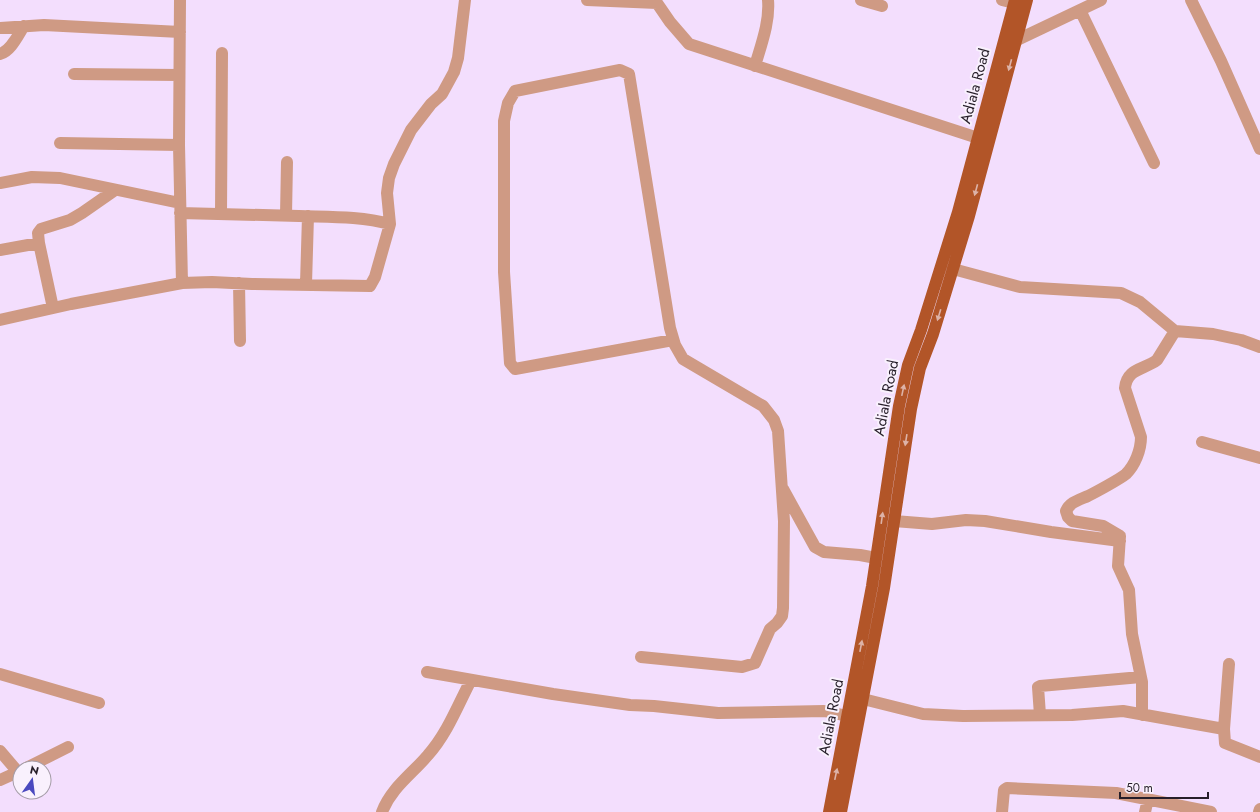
<svg xmlns="http://www.w3.org/2000/svg" width="1260" height="812" font-family="Jost,sans-serif">
	<rect width="100%" height="100%" fill="#f3defd"/>
	<g fill="none" stroke-linecap="round" stroke-linejoin="round">
		<path stroke="#cf9a84" stroke-width="12" d="M180 0 179 145 182 283
			M587 0 657 3 670 22 689 44 978 138
			M861 0 882 6
			M1002 0 1014 3
			M1191 0 1221 61 1260 149
			M1080 10 1154 163
			M0 28 44 25 180 32
			M1017 40 1101 0
			M0 54C11 51 18 35 24 26
			M755 66C761 45 770 22 768 0
			M74 74 179 75
			M60 143 179 145
			M0 183 32 177 60 178 180 203
			M180 213C220 214 260 215 299 216 329 217 361 216 390 224
			M221 214 222 53
			M286 215 287 162
			M0 250 39 243
			M953 269 1020 287 1121 293 1140 302 1175 331 1213 334 1241 340 1260 347
			M239 283 240 341
			M306 284 308 216
			M53 308 39 243 38 233 41 229 70 220 82 213 115 190
			M0 320 71 304 182 283 212 282 252 284 370 286 375 277 390 224 387 193 389 178 394 164 411 130 431 104 442 94 454 72 458 58 465 0
			M1202 442 1260 458
			M783 489 815 547 824 552 860 555 876 558
			M894 521 932 524 966 520 985 521 1051 532 1120 541
			M641 657 742 667 755 663 770 629 777 623 782 616 783 608 784 521 778 431 774 420 763 406 683 359 675 345 670 328 629 74 620 70 515 91 508 103 504 121V272L510 363 515 369 673 340
			M1229 664 1224 729 1225 743 1260 757
			M427 672 553 694 630 705 654 706 718 713 824 711 857 718
			M0 674 99 703
			M863 699 923 714 963 716 1072 715 1123 711 1224 729
			M1040 715 1038 687 1040 686 1141 677
			M1142 715V682L1132 634 1129 590 1118 566 1120 536 1103 526 1072 521 1068 517 1066 511C1070 502 1079 500 1088 496 1096 492 1120 479 1126 474 1135 465 1141 450 1141 437L1125 388C1127 368 1144 370 1157 360L1175 331
			M0 751 18 772
			M26 768 68 747
			M0 780 20 771
			M382 812C391 788 412 774 428 755 447 734 458 705 471 680
			M1002 812 1004 790 1007 788 1116 793 1211 812
			M1145 812 1148 799
			M1259 812 1260 809"/>
		<path stroke="#b25528" stroke-width="12" d="M829 812 872 586 899 406 908 365 921 330 958 212 1015 0
			M841 812 884 588 911 409 920 368 933 334 969 216 1027 0"/>
	</g>
	<defs><path id="oneway-solid" d="M-6-.8H1V-3.2L6.5 0L1 3.2V.8H-6Z"/></defs>
	<g fill="#ddb3a8">
		<use href="#oneway-solid" transform="translate(1010 65) rotate(105)"/>
		<use href="#oneway-solid" transform="translate(976 190) rotate(105)"/>
		<use href="#oneway-solid" transform="translate(939 315) rotate(107)"/>
		<use href="#oneway-solid" transform="translate(903 390) rotate(-78)"/>
		<use href="#oneway-solid" transform="translate(906 440) rotate(99)"/>
		<use href="#oneway-solid" transform="translate(882 518) rotate(-82)"/>
		<use href="#oneway-solid" transform="translate(861 646) rotate(-79)"/>
		<use href="#oneway-solid" transform="translate(836 774) rotate(-78)"/>
	</g>
	<g text-anchor="middle" stroke-width="4" stroke-linejoin="round" paint-order="stroke">
		<g font-size="15" fill="#261e29" stroke="#f9f1fd">
			<text transform="translate(975 86) rotate(-75)" y="5">Adiala Road</text>
			<text transform="translate(886 398) rotate(-79)" y="5">Adiala Road</text>
			<text transform="translate(831 717) rotate(-79)" y="5">Adiala Road</text>
		</g>
	</g>
	<g transform="translate(32 780) rotate(14)"><circle r="19" fill="#f9f1fd" stroke="#a59da8"/>
	<path d="M0-3L7 15L0 10L-7 15Z" fill="#4a49bf"/>
	<text y="-6" font-size="11" font-weight="bold" text-anchor="middle" fill="#261e29">N</text>
	</g>
	<path d="M1120 792v6h88v-6" fill="none" stroke="#261e29" stroke-width="2"/>
	<text x="1126" y="792" font-size="12" fill="#261e29" stroke="#f9f1fd" stroke-width="3" paint-order="stroke">50 m</text>
</svg>
